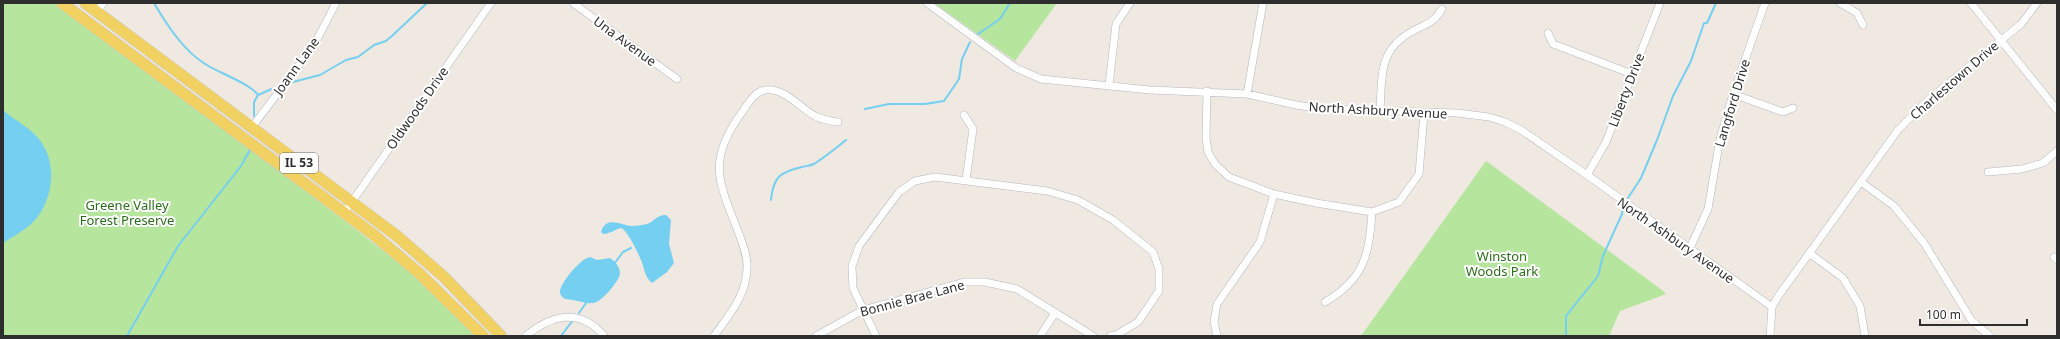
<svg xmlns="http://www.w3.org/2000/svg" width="2060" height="339" font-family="'Noto Sans',sans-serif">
	<rect width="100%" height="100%" fill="#efe9e1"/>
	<path fill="#b6e59e" d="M3 3H56L362 234 416 277 476 336H3Z
		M934 3H1057L1015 61Z
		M1486 161 1662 290 1666 294 1620 311 1609 336H1361Z"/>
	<path fill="#75cff0" d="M3 110C15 121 32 128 41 142 59 167 52 206 29 226 21 232 11 238 3 243Z
		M666 215 671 220 669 244 674 263 667 272 652 283C643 275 645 267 640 258 637 250 628 233 622 228 615 229 610 234 603 234L601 232C606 215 621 225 631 226 635 226 643 225 647 224 654 222 656 215 666 215Z
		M590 257 597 260 610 258C616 262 620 267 620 274 619 281 601 303 593 303 584 304 574 299 565 299 562 297 560 295 560 292 560 283 581 258 590 257Z"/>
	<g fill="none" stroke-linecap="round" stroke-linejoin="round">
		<path stroke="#75cff0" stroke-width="2" d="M154 3C167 25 183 50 205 64 219 73 249 83 258 95
			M978 34 1000 19 1010 3
			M289 83 320 75 346 60 358 57 374 45 386 41 393 35 427 3
			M865 109 889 104H925L944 101 959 79 962 59 970 42
			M254 116V102L258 95 274 88
			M1628 198 1641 178 1657 140 1673 96 1691 61 1704 23H1707L1716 3
			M771 200C773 177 780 172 802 167 805 166 810 166 814 164 825 157 835 149 846 140
			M614 264 623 252 631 248
			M579 313 588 300
			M127 336 178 246 241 166 251 148
			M561 336 573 320
			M1566 336V316L1598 276 1603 256 1622 214 1623 208"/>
		<g stroke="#b4b7c1" stroke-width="8">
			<path id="minor" d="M573 3 677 79
				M927 3 1016 68 1041 79 1150 90 1247 94 1296 105 1322 109 1457 113 1489 117 1505 122 1521 130 1587 175 1772 307
				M1840 3 1857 13 1863 25
				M1971 3 2057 110
				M97 12 103 3
				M1548 33 1553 44 1632 74
				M1109 85 1116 24 1130 3
				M1207 91 1206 138 1208 152 1215 164 1229 177 1274 194 1316 203 1372 212 1399 202 1419 174 1424 113
				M1247 94 1263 3
				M1733 94 1783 112 1793 108
				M1380 112C1382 77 1378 49 1413 31 1427 23 1433 24 1442 9
				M964 115 973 129 966 180
				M252 127 313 47 336 3
				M1988 172 2022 169 2043 163 2057 151
				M1587 175 1606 142 1660 3
				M1861 182 1894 206 1924 243 1972 321 1990 336
				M344 213 491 3
				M1689 250 1708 209 1720 139 1733 94 1765 3
				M1809 253 1843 278 1860 306 1865 336
				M2054 257 2057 260
				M1325 302C1365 279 1369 254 1372 212
				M526 336C551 315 580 307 604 336
				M714 336C729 315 746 296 747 269 748 257 743 245 739 234 720 184 706 163 740 115 747 106 753 92 765 90 784 87 800 108 815 116 823 120 830 121 838 122
				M816 336 863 310 964 282H985L1017 289 1093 336
				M876 336 853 288 852 266 859 246 899 192 915 181 935 177 1047 191 1078 200 1113 220 1153 252 1159 269V291L1138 322 1116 335 1110 336
				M1040 336 1055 313
				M1217 336 1214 321 1217 304 1260 242 1274 194
				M1770 336 1772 307 1777 298 1898 130 1927 101 2021 24 2037 3"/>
		</g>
		<g stroke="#c9c9c9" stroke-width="12">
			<path id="primary" d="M62 3 374 235 419 273 483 336
				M85 3 397 236 444 277 501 336"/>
		</g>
		<use href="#minor" stroke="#fff" stroke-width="7"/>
		<use href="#primary" stroke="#f2d163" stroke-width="11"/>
	</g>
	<g text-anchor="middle" stroke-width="4" stroke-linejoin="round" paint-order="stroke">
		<rect fill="#fff" stroke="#6d6d6d" stroke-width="1" x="280" y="153" width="38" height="20" rx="3"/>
		<g font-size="12" font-weight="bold" fill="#2e2e2e">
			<text x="299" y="167">IL 53</text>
		</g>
		<g font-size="13" fill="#2e2e2e" stroke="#fff">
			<text transform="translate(625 41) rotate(36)" y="5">Una Avenue</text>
			<text transform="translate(296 66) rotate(-54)" y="5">Joann Lane</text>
			<text transform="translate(1954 80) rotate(-41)" y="5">Charlestown Drive</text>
			<text transform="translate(1626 90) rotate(-69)" y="5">Liberty Drive</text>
			<text transform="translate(1732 103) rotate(-73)" y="5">Langford Drive</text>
			<text transform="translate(417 108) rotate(-55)" y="5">Oldwoods Drive</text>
			<text transform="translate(1378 110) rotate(3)" y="5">North Ashbury Avenue</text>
			<text transform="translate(1676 240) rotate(35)" y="5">North Ashbury Avenue</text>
			<text transform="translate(912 298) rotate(-15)" y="5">Bonnie Brae Lane</text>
		</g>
		<g font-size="13" fill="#2c6e1b" stroke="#fff">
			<text x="127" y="210">Greene Valley<tspan x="127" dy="15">Forest Preserve</tspan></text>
			<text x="1502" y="261">Winston<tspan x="1502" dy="15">Woods Park</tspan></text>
		</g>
	</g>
	<rect width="2060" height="339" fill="none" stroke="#2e2e2e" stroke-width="8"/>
	<path d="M1920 319v6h107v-6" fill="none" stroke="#2e2e2e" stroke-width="2"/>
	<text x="1926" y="319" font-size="12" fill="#2e2e2e" stroke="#ffffff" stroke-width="3" paint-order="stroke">100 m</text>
</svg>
